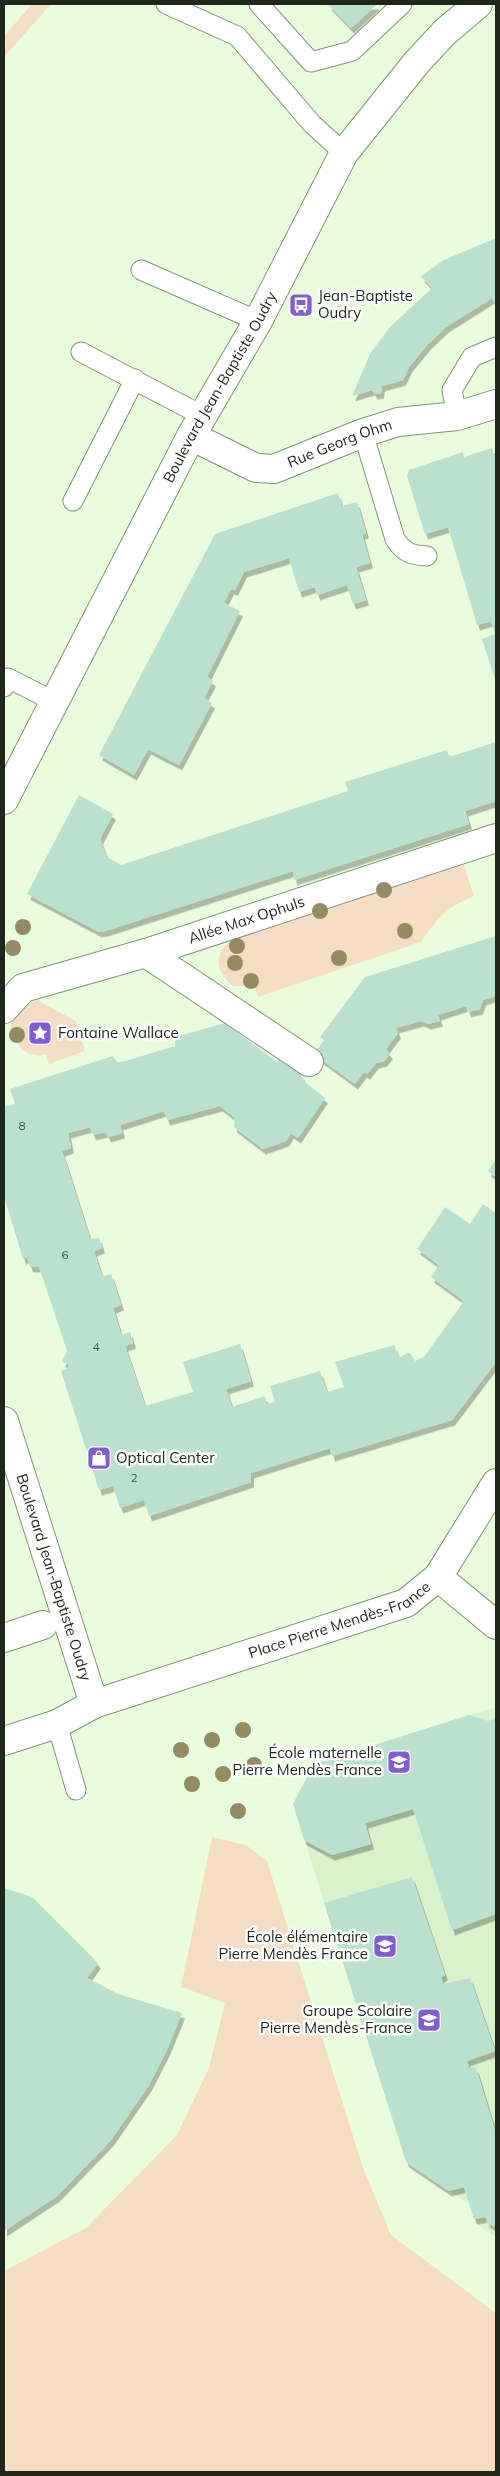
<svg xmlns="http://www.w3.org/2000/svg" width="500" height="2476" font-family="Mulish,sans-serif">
	<defs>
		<filter id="shadow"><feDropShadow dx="3" dy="5.5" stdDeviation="0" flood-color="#0004"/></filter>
	</defs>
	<rect width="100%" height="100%" fill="#e9fddc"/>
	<path fill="#daf2ca" d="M496 1707V2237L475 2223 469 2204 449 2191 399 2138 293 1804 314 1764Z"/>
	<path fill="#f5ddc4" d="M32 4H51L4 57V36Z
		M460 854 474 896C447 907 437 918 421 942L258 997 254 986H233C213 970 213 949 237 938Z
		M37 1000 76 1021 85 1051 49 1064 46 1054C21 1063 0 1026 19 1009 23 1005 31 1002 37 1000Z
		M212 1837 246 1845 267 1861 363 2168 391 2235 496 2313V2472H4V2271L86 2228 177 2135 209 2068 225 2003 181 1987Z"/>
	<path fill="#b9e1ce" filter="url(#shadow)" d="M328 4H377L351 28Z
		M496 238V305L492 298 446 327 428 344 409 367 403 380 382 386 381 393 375 394 372 390 352 396 370 354 389 328 432 288 421 276 444 260Z
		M492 448 496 462V682L482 639 495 634 491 621 477 625 448 527 425 534 407 476 409 470 463 452 464 457Z
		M338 493 342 506 357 502 366 533 362 534 370 563 356 567 366 600 353 604 347 585 317 595 315 587 299 592 289 558 244 572 235 590 231 589 224 603 240 611 207 677 213 681 204 698 212 703 179 765 148 749 134 775 99 755 215 534Z
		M496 742V801L465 811 469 824 294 880 293 871 105 931 99 932 27 894 79 795 113 814 100 839 107 857 121 865 348 791 345 782 447 750 449 757Z
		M496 936V996L483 1000 480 1009 468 1012 466 1006 438 1015 440 1021 428 1024 421 1021 396 1028 398 1033 386 1049 390 1054 384 1061 376 1063 367 1074 364 1072 355 1084 314 1054 324 1040 320 1037 365 977Z
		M225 1023 277 1062 280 1058 302 1075 300 1078 325 1098 298 1138 291 1133 286 1141 263 1149 234 1127 235 1118 220 1106 167 1120 164 1111 120 1125 122 1133 108 1137 106 1132 93 1135 90 1127 68 1133 71 1148 62 1151 90 1239 99 1238 102 1248 94 1251 102 1277 111 1274 121 1305 113 1308 121 1335 130 1332 133 1343 125 1346 145 1406 193 1392 183 1362 240 1344 251 1381 226 1389 232 1407 265 1396 267 1404 275 1402 270 1386 320 1371 327 1392 344 1387 335 1362 394 1345 399 1358 407 1353H410L415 1361 424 1357 464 1301 431 1277 439 1265 417 1249 445 1207 470 1224 483 1204 496 1213V1362L452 1420 332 1456 330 1448 251 1473V1482L149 1516 144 1500 120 1508 113 1486 99 1490 61 1371 69 1368 68 1364 62 1362 67 1351 39 1267H30L27 1257 23 1259 4 1196V1107L15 1104 10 1089 113 1056 117 1062H122L175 1046V1037Z
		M496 1159V1177L488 1171Z
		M469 1715 488 1721 496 1718V1914L452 1930 413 1809 365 1823 371 1844 332 1855 304 1840 293 1804 314 1764Z
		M412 1877 445 1975 441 1977 443 1984 470 1978 495 2051 467 2061 469 2068H476L496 2134V2228L487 2222 486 2217 474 2219 464 2187 449 2191 406 2162 324 1903Z
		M4 1888 32 1897 98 1963 87 1978 118 1994 182 2013 167 2050 149 2085 111 2140 57 2196 4 2231Z"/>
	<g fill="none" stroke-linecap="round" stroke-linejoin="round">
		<g stroke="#829476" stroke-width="21">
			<path id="lane" d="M166 4 237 36 312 124 344 153
				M259 4 311 62 352 51 402 4
				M141 270 258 321
				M81 352 203 416
				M457 416 452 390 472 357 496 347
				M363 433 395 539C404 553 411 555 427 556
				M73 501 135 379
				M4 687 8 678 55 702
				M57 1724 76 1790"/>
		</g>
		<g stroke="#829476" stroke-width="30">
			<g id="street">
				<path id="s1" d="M191 436 256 468 274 469 363 433 398 422 457 416 496 404"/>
				<path d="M146 953 309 1062"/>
				<path id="s2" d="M4 1009 23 988 146 953 496 838"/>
				<path d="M438 1577 496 1625"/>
				<path d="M4 1638 43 1625"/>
				<path id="s3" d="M94 1704 406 1603 438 1577 496 1483"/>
			</g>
		</g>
		<g stroke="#829476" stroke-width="30">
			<g id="secondary">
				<path id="s4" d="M4 800 191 436 258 321 344 153 417 62 445 32 478 4"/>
				<path id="s5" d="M4 1421 94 1704 57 1724 4 1741"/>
			</g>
		</g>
		<use href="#lane" stroke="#fff" stroke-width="19"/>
		<use href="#street" stroke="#fff" stroke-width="28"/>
		<use href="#secondary" stroke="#fff" stroke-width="28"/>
	</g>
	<g fill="#948b63">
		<circle cx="384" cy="890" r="8"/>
		<circle cx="320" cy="911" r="8"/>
		<circle cx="23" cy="927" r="8"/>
		<circle cx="405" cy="931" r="8"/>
		<circle cx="237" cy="946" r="8"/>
		<circle cx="13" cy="948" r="8"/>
		<circle cx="339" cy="958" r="8"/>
		<circle cx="235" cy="963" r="8"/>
		<circle cx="251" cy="981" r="8"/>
		<circle cx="17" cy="1035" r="8"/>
		<circle cx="243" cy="1730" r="8"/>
		<circle cx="212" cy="1740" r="8"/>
		<circle cx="181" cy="1750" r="8"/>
		<circle cx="254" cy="1765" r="8"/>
		<circle cx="223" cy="1774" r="8"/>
		<circle cx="192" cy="1784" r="8"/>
		<circle cx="238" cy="1811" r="8"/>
	</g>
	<defs>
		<g id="bus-square" transform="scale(1.25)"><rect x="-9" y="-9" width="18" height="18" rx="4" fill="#805dd7" stroke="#fff"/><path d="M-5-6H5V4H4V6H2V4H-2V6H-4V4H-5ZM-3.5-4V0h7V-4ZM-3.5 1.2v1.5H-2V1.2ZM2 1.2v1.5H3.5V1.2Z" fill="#fff"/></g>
		<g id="sight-square" transform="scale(1.25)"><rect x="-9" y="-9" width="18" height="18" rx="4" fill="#805dd7" stroke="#fff"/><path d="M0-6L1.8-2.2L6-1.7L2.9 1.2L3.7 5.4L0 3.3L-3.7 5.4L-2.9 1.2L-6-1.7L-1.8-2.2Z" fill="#fff"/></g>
		<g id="shop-square" transform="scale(1.25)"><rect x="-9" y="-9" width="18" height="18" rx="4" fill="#805dd7" stroke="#fff"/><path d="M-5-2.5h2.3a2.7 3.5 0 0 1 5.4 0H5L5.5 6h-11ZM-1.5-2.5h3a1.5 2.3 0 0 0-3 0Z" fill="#fff"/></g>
		<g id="school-square" transform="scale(1.25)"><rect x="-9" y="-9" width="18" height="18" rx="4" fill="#805dd7" stroke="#fff"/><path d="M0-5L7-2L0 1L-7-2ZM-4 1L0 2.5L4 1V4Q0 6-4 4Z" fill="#fff"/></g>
	</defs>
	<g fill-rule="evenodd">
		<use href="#bus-square" x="301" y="305"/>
		<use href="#sight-square" x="40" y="1033"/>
		<use href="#shop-square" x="99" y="1458"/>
		<use href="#school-square" x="399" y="1762"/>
		<use href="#school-square" x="385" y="1946"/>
		<use href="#school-square" x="429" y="2020"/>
	</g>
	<g text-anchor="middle" stroke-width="5" stroke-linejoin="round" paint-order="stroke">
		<g font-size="12" fill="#465647">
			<text x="22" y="1130">8</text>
			<text x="65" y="1259">6</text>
			<text x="96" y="1351">4</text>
			<text x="134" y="1482">2</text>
		</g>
		<g font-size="15" fill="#1f271a" stroke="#fff" text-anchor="start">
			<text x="318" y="301">Jean-Baptiste<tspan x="318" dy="17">Oudry</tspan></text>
			<text x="58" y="1038">Fontaine Wallace</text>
			<text x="116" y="1463">Optical Center</text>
			<text x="382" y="1758" text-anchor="end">École maternelle<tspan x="382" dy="17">Pierre Mendès France</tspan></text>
			<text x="368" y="1942" text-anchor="end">École élémentaire<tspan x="368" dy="17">Pierre Mendès France</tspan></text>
			<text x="412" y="2016" text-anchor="end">Groupe Scolaire<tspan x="412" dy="17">Pierre Mendès-France</tspan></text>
		</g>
		<g font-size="15" fill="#1f271a" stroke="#fff">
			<text dy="5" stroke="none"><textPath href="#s4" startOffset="466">Boulevard Jean-Baptiste Oudry</textPath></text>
			<text dy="5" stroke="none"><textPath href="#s1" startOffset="161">Rue Georg Ohm</textPath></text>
			<text dy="5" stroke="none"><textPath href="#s2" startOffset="262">Allée Max Ophuls</textPath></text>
			<text dy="5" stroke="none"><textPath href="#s5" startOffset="164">Boulevard Jean-Baptiste Oudry</textPath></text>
			<text dy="5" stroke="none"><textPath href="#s3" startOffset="260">Place Pierre Mendès-France</textPath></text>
		</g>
	</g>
	<rect width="500" height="2476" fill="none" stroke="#1f271a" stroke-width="10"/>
</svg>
